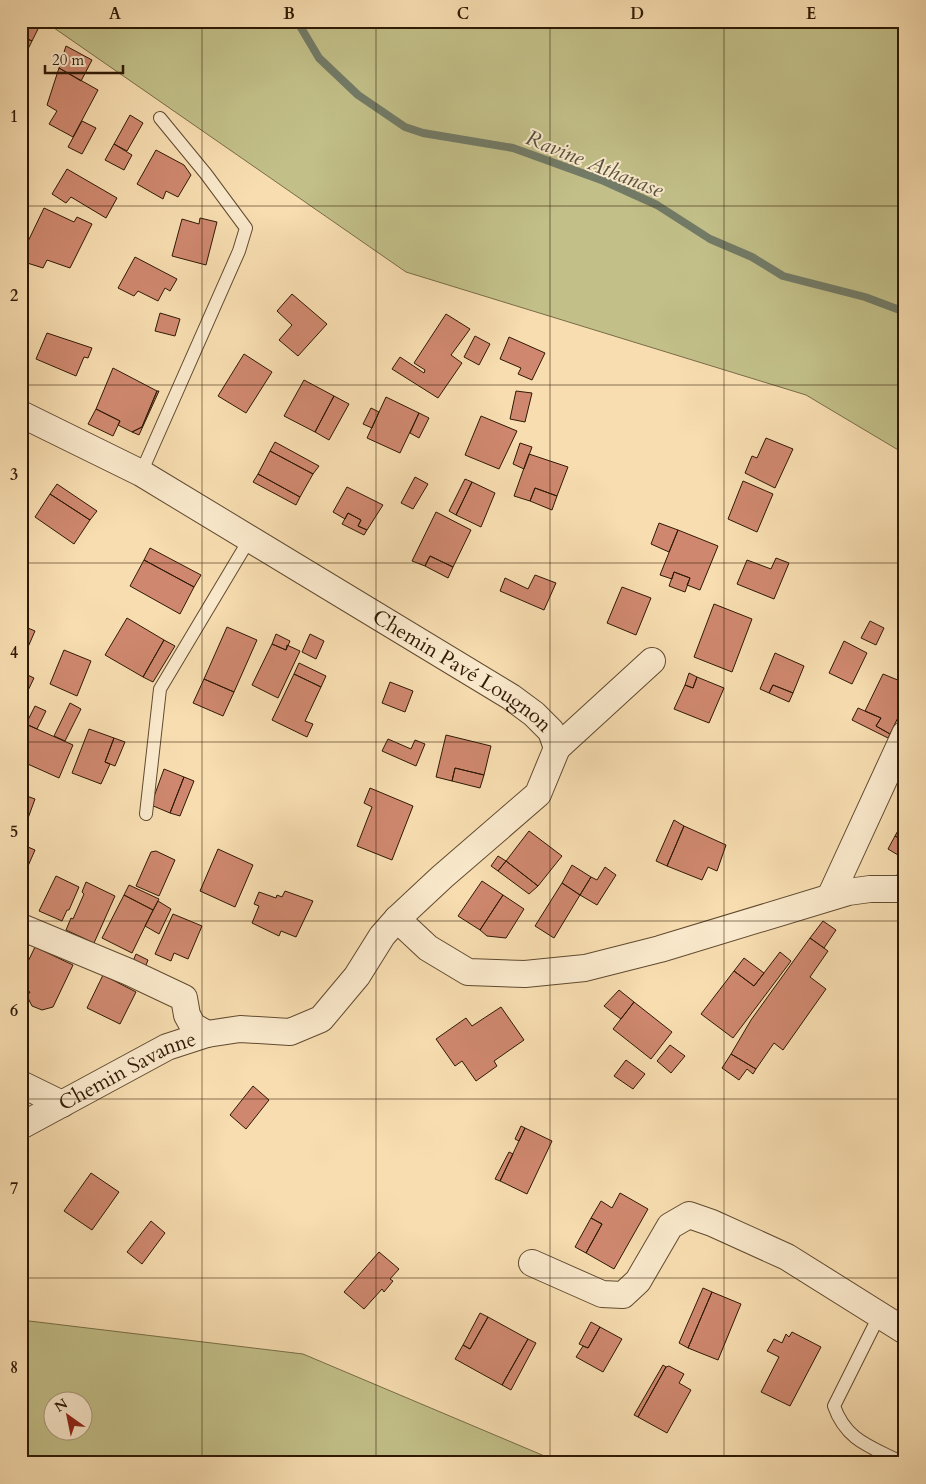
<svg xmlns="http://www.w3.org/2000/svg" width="926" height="1484" font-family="Cardo,serif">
	<rect width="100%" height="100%" fill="#f7ddb0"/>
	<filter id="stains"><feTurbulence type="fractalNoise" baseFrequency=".004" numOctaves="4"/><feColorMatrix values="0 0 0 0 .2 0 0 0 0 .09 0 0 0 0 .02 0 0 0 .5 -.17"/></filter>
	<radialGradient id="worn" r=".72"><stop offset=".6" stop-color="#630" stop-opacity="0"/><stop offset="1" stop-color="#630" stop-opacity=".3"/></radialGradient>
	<path fill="#c2bf88" stroke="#786c46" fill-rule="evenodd" d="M44 21H905V454L806 395 406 272Z
		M21 1320 303 1354 561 1463H21ZM52 1402H82V1432H52Z"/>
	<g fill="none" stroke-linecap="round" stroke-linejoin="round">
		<path stroke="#727b67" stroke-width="8" d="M297 21 319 58 358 95 405 127 423 133 513 148 560 165 604 181 657 205 710 239 752 257 783 276 865 297 905 312"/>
	</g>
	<path fill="#cf886f" stroke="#2f1904" d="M22 21 41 23 32 41 21 36Z
		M21 36 32 41 21 63Z
		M66 46 92 60 81 81 59 68Z
		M59 68 98 90 73 137 49 124 57 111 47 105Z
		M130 115 143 123 127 151 114 144Z
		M82 121 96 128 82 154 68 147Z
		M114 144 132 155 124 170 105 160Z
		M156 150 184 165 191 175 178 197 166 191 163 199 137 184Z
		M67 169 117 198 106 218 71 197 66 203 52 194Z
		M44 208 74 222 77 217 92 224 70 268 47 260 43 268 21 261V256Z
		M200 218 217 222 206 265 172 256 182 219 199 224Z
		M135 257 177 279 170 291 165 288 158 301 138 291 134 296 118 288Z
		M292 294 327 324 298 356 279 340 292 325 277 311Z
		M160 313 180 319 175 336 155 331Z
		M446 314 470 329 451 355 462 363 438 398 392 369 400 357 424 373 425 370 414 363Z
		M47 333 92 348 88 358 84 357 76 376 36 359Z
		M475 336 490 344 479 365 464 357Z
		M509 337 545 353 532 380 518 374 521 368 500 359Z
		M244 354 272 372 246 413 218 396Z
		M113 368 157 391 142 427 132 432 118 425 120 421 96 409Z
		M304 380 334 396 315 432 284 416Z
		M157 391H159L139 435 132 432 142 427Z
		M516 391 532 393 525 422 510 419Z
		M334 396 349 404 329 440 315 432Z
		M386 397 419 413 400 453 367 438Z
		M371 408 379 412 372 428 363 424Z
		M96 409 120 421 113 436 88 424Z
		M419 413 429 418 419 438 410 433Z
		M481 416 517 431 499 469 465 455Z
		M766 438 793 449 775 488 745 473 752 456 757 458Z
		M275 442 319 466 313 474 270 451Z
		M520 443 532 447 524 469 513 464Z
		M270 451 313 474 300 497 258 474Z
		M529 454 568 467 557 496 535 488 530 501 514 496Z
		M258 474 300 497 296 505 253 482Z
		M415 477 428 484 413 509 401 503Z
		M465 479 472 482 456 515 449 511Z
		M743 481 773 494 757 532 728 519Z
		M472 482 495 493 481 527 456 515Z
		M57 484 97 511 90 520 50 494Z
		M347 487 383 505 367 530 358 526 361 520 348 513 345 519 333 512Z
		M535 488 557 496 552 510 530 501Z
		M50 494 90 520 74 544 35 517Z
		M436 512 471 530 453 567 430 556 425 566 412 561Z
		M348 513 361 520 358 526 367 530 364 535 342 524Z
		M659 523 678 530 669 552 651 544Z
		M678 530 718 546 700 590 687 585 690 578 674 572 672 579 660 575Z
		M150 548 201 575 194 587 144 560Z
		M430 556 453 567 448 578 425 566Z
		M776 558 789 563 774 599 737 584 747 560 771 569Z
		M144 560 194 587 180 614 130 586Z
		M674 572 690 578 685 592 669 586Z
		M535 575 556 583 544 610 500 591 505 578 528 589Z
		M622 587 651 598 636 635 607 623Z
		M714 604 752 619 732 672 694 657Z
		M127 618 164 640 143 677 105 655Z
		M870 621 884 628 876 645 861 638Z
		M21 625 35 631 28 647 21 643Z
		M227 627 257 640 234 692 204 679Z
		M276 634 290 641 286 650 272 644Z
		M310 634 324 641 316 659 302 652Z
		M164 640 175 646 153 682 143 677Z
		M844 641 867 653 852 684 829 673Z
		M272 644 286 650 287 645 300 651 278 698 252 685Z
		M64 650 91 661 77 696 50 684Z
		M775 653 804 666 793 693 773 685 769 693 760 689Z
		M299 663 326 676 321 687 294 674Z
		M21 672 34 678 21 705Z
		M689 673 697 677 693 688 685 685Z
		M294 674 321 687 305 721 313 724 307 737 272 720Z
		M883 674 905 683V703L890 734 876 726 881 718 865 711Z
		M697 677 724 688 709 723 674 709 685 685 693 688Z
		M204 679 234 692 223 716 193 703Z
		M390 682 413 691 405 712 382 703Z
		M773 685 793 693 789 702 769 693Z
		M70 703 81 709 65 741 54 736Z
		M35 706 46 711 37 729 26 724Z
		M858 708 881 718 876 726 890 734 888 738 852 720Z
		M21 722 73 745 59 778 21 761Z
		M89 729 114 738 105 762 110 764 101 784 72 773Z
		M446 735 491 746 484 775 455 768 452 781 436 777Z
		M114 738 125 742 115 766 105 762Z
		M388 739 411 749 415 740 425 744 416 766 382 751Z
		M455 768 484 775 480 788 452 781Z
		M164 769 184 777 170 813 151 805Z
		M184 777 194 781 180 816 170 813Z
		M370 788 413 806 392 860 357 846 372 807 364 803Z
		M21 794 35 799 27 821 21 819Z
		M905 818V841L895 836Z
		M674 820 684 826 667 866 656 861Z
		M684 826 726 845 717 871 708 867 702 880 667 866Z
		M529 831 562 856 538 886 506 861Z
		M895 836 905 841 898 855 888 849Z
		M21 844 35 850 21 882Z
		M905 844V859L898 855Z
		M218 849 253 865 235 907 200 891Z
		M156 851 175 860 159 896 136 886 151 852Z
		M498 856 506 861 498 871 491 866Z
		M905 859V875H897Z
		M506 861 538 886 529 894 498 871Z
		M572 865 591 877 580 895 562 883Z
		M605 867 616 875 597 905 580 895 591 877 597 880Z
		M56 876 79 887 69 910H67L62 921 39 911Z
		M482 881 503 895 480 930 458 916Z
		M86 882 115 896 94 943 66 930 71 918 73 919 84 894 82 892Z
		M562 883 580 895 554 938 535 926Z
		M129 885 159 899 153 910 124 895Z
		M285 891 313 901 296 937 281 931 279 936 252 923 259 906 254 904 259 892 276 898 277 895 282 897Z
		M124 895 153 910 132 953 102 938Z
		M503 895 524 909 506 938 487 936 480 930Z
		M158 901 171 909 159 934 145 926Z
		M173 914 202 926 188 959 174 953 171 961 155 954Z
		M823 921 836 930 824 948 810 938Z
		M810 938 828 951 810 977 826 989 783 1050 774 1043 756 1069 731 1054 751 1020Z
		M35 947 73 965 53 1007 42 1010 32 1006 27 996 30 992 21 988V976Z
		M780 952 791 961 733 1038 701 1014 734 971 754 986Z
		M136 954 148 960 143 973 130 968Z
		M744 958 764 973 754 986 734 971Z
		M103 975 136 992 120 1024 87 1008Z
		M619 990 634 1002 621 1019 604 1006Z
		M634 1002 672 1032 651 1059 613 1029Z
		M501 1007 524 1040 494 1061 497 1066 476 1081 462 1061 455 1066 436 1039 466 1018 472 1026Z
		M670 1045 685 1056 671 1073 657 1061Z
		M731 1054 756 1069 753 1074 747 1069 739 1080 722 1068Z
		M626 1060 645 1074 633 1089 614 1076Z
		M253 1086 269 1100 246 1129 230 1115Z
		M521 1126 525 1128 519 1141 515 1139Z
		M525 1128 552 1141 527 1194 500 1181Z
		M509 1152 513 1154 500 1181 495 1179Z
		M91 1173 119 1192 92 1230 64 1211Z
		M620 1193 648 1209 614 1269 586 1253 602 1224 591 1218 601 1201 612 1208Z
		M591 1218 602 1224 586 1253 575 1247Z
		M151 1221 165 1233 142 1264 127 1252Z
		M379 1252 399 1269 390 1279 393 1281 384 1292 382 1289 364 1309 344 1292Z
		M703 1288 712 1292 688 1348 679 1343Z
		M712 1292 741 1304 718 1360 688 1348Z
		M480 1313 488 1317 470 1349 463 1345Z
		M488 1317 528 1339 502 1385 455 1359 463 1345 470 1349Z
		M591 1322 600 1327 588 1348 579 1344Z
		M600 1327 622 1339 603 1372 576 1357 583 1346 588 1348Z
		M792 1332 821 1347 790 1406 761 1392 779 1357 767 1351 774 1339 782 1343 786 1334 789 1337Z
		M528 1339 536 1343 511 1390 502 1385Z
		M663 1365 666 1367 638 1417 634 1415Z
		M669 1366 684 1374 679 1383 691 1390 667 1433 638 1417 666 1367Z"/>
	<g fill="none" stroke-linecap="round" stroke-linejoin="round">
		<g stroke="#614a2f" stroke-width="14">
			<path id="service" d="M141 473 239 251 246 228 206 174 160 118
				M146 814 160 689 249 540
				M880 1314 834 1406C846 1441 872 1447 903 1463"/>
		</g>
		<g stroke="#614a2f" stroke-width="28">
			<g id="minor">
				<path id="s1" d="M21 414 141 473 511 697 534 714 551 731 557 748 538 794 442 877 397 919 428 948 468 972 525 974 585 968 660 949 848 892 870 889H905"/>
				<path d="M557 748 652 661"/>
				<path d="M830 897 905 734"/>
				<path d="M21 927 129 972 184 998 187 1015 193 1026 207 1034"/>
				<path d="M21 1084 62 1104"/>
				<path id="s2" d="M21 1126 167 1047 207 1034 240 1029 290 1032 321 1019 357 976 382 936 397 919"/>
				<path d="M532 1263 602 1294 623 1295 638 1281 670 1226 689 1215 712 1223 787 1257 905 1331"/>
			</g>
		</g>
		<use href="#service" stroke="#fae9cc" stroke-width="12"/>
		<use href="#minor" stroke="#fae9cc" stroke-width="26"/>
	</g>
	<path fill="none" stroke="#2f1904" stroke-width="1" stroke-opacity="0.55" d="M202 21V1463M376 21V1463M550 21V1463M724 21V1463M21 206H905M21 385H905M21 563H905M21 742H905M21 921H905M21 1099H905M21 1278H905"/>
	<g text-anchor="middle" stroke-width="4" stroke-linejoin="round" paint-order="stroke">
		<g font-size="21" fill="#2f1904" stroke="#fae9cc">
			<text dy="7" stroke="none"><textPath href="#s1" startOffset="511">Chemin Pavé Lougnon</textPath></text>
			<text dy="7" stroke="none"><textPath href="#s2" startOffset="120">Chemin Savanne</textPath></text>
		</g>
		<g font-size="22" font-style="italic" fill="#56523e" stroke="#fae9cc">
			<text transform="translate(595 163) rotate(22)" y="8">Ravine Athanase</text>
		</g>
	</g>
	<rect width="926" height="1484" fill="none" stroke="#f7ddb0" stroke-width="55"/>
	<g transform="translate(68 1416) rotate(327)"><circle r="24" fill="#fae9cc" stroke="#a9967c"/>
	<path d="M0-4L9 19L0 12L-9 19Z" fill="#8f2418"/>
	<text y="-8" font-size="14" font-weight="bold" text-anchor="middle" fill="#2f1904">N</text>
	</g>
	<path d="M45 65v8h78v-8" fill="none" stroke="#2f1904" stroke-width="2.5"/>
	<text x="52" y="65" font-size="15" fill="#2f1904" stroke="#fae9cc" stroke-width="4" paint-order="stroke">20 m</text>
	<rect x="28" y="28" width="870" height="1428" fill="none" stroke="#2f1904" stroke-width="2"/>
	<g font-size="16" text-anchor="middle" font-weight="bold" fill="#2f1904">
		<text x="115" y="19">A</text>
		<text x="289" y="19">B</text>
		<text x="463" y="19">C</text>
		<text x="637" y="19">D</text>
		<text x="811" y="19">E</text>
		<text x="14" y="122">1</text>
		<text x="14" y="301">2</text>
		<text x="14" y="480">3</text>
		<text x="14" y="658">4</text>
		<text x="14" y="837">5</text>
		<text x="14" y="1016">6</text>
		<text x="14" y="1194">7</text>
		<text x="14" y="1373">8</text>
	</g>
	<rect width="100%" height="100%" filter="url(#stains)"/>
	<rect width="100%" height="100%" fill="url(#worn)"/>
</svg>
